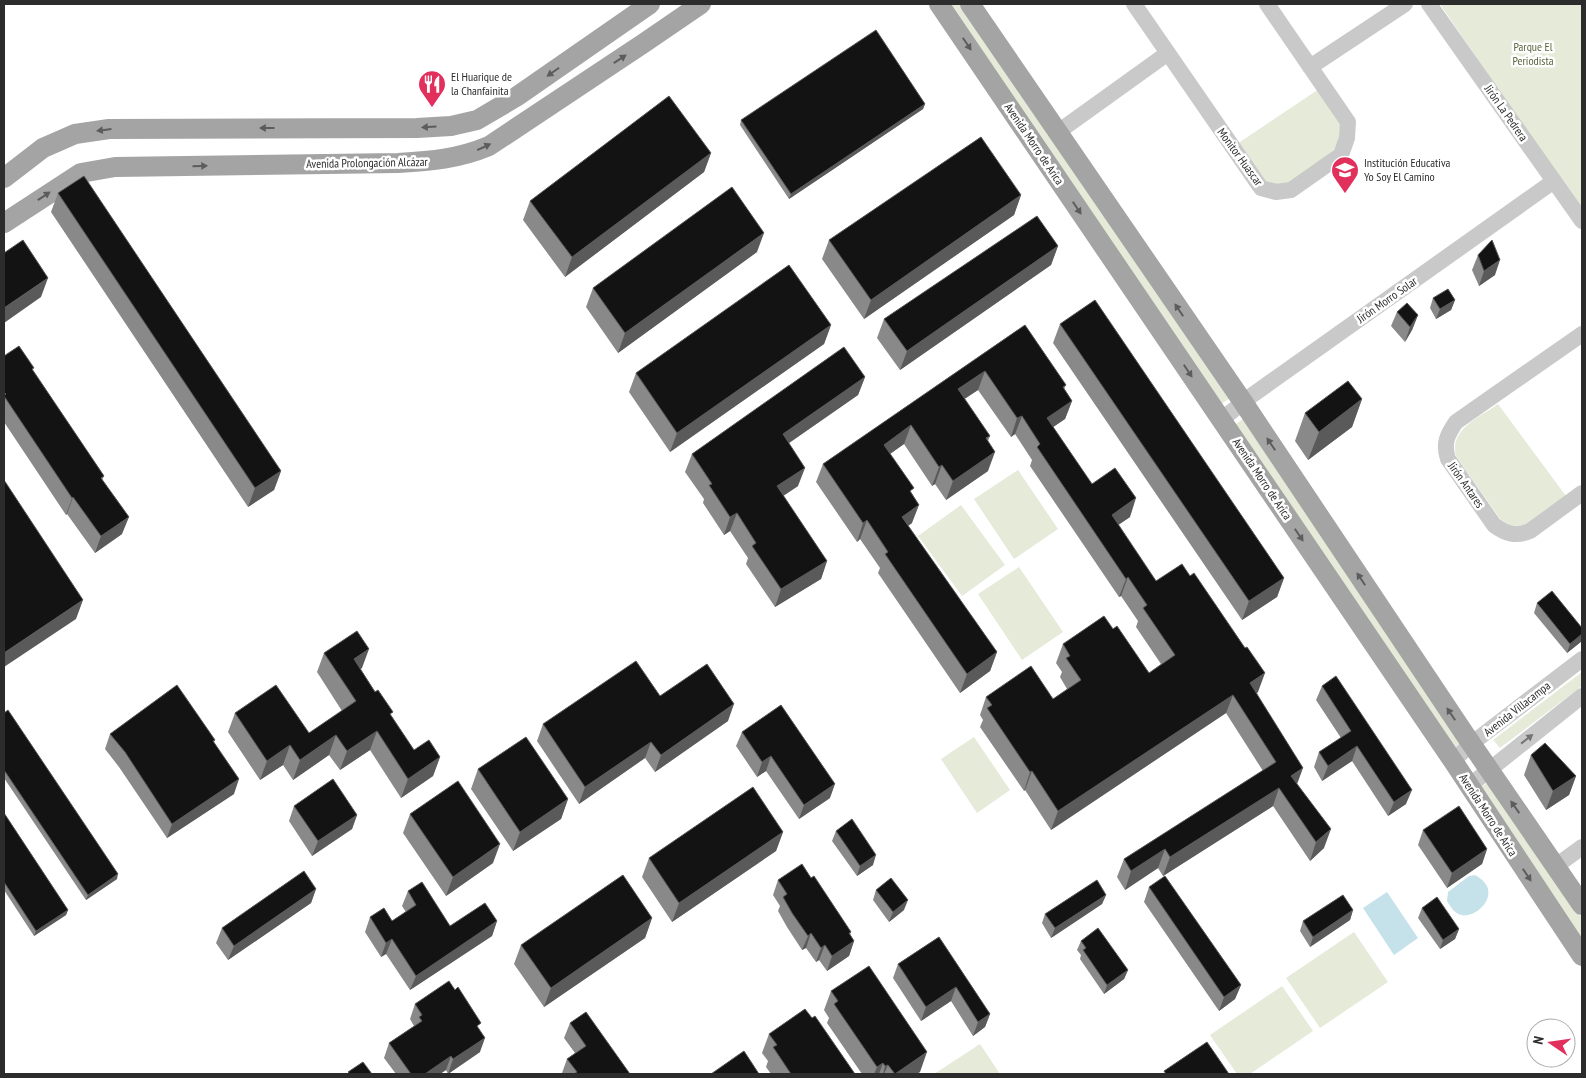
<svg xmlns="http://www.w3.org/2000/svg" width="1586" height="1078" font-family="'PT Sans Narrow',sans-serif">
	<rect width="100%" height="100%" fill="#fff"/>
	<path fill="#e5ead9" d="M947 4H962L1229 399 1219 405Z
		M1440 4H1582V213Z
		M1319 89 1344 123 1343 142 1297 183 1264 185 1237 144Z
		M1498 404 1566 496 1526 525 1512 526 1501 520 1456 456C1449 429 1479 418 1498 404Z
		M1243 419 1462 742 1451 751 1232 427Z
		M1018 470 1058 529 1014 559 974 499Z
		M961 505 1005 565 962 596 918 536Z
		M1019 567 1063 632 1022 660 978 594Z
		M1582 672V686L1500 748 1493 740Z
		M974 737 1010 790 977 813 941 759Z
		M1491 781 1582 918V940L1479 788Z
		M1354 932 1388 982 1320 1028 1286 978Z
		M1282 986 1313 1031 1250 1074H1237L1210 1035Z
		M980 1044 1000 1074H934Z"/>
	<path fill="#c5e2ea" d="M1475 875C1505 891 1478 919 1461 915 1454 913 1450 906 1447 901L1448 892 1469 876Z
		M1387 892 1418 938 1394 955 1363 908Z"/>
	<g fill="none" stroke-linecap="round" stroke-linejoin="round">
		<path stroke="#c9c9c9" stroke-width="16" d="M1134 4 1261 188 1276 192 1291 190 1341 155 1347 138 1348 122 1267 4
			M1429 4 1582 221
			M1310 67 1405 4
			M1058 132 1168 53
			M1582 334 1456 422C1447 435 1443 444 1448 459L1494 525C1506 534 1516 537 1530 531L1582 493
			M1221 420 1251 396 1554 181
			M1453 761 1471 744 1582 659
			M1469 786 1582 696
			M1556 866 1582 847"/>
		<path stroke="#a4a4a4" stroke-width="20" d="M939 4 1453 761 1582 956
			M970 4 1243 402 1466 736 1582 905
			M4 178 43 148 75 134 109 129 417 128 451 126 477 120 516 97 650 4
			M4 223 81 173 115 167 398 163C431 161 458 159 489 146L644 43 701 4"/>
	</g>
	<path fill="#898989" d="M925 104 923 109 789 199 740 125 741 120Z
		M711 153 704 172 565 277 523 220 530 201Z
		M58 193 281 471 274 490 248 507 51 212Z
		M1021 195 1014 215 864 319 822 259 829 240Z
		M1058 246 1051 265 900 370 877 338 884 319Z
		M757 252 618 353 586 307 593 288Z
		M1478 255 1495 275 1479 286 1472 270Z
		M1433 298 1455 300 1451 310 1436 319 1430 308Z
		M1397 312 1418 315 1412 330 1405 342 1391 326Z
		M1060 324 1284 578 1277 597 1242 620 1053 343Z
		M831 325 824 344 670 452 629 392 636 373Z
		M1025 325 1066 385 1064 389 1072 401 1065 419 1053 427 1092 484 1130 517 1118 525 1156 581 1258 692 1257 693 1297 784 1324 848 1310 861 1273 806 1163 876 1158 868 1125 890 1117 877 1124 859 1263 771 1226 713 1051 830 1025 790 1024 791 980 727 983 720 980 715 986 697 1053 699 1067 689 1060 677 1062 672 1056 663 1063 644 1113 629 1149 673 1161 664 1136 627 1138 621 1121 596 1119 597 1030 466 1032 460 1015 434 1011 437 978 390 964 399 990 436 988 441V471L946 500 935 484 932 486 904 444 890 454 912 494V523L908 526 997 652 990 671 960 693 878 573 880 568 860 539 857 542 816 482 823 464Z
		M4 356 33 371 104 476 102 480 122 534 95 553 67 514 66 515 4 422Z
		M865 377 858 395 789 443 798 486 783 496 827 561 821 579 775 607 746 564 748 558 730 531 724 535 703 503 704 499 685 472 692 454Z
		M1362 399 1352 427 1308 460 1295 441 1305 413Z
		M1537 603 1582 628V641L1567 653 1534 613Z
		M324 653 362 668 360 669 414 750 440 757 433 776 401 798 370 750 340 770 329 755 293 780 283 765 260 780 228 732 235 713 309 733 342 711 317 672Z
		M1322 686 1406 804 1388 816 1352 761 1322 781 1314 767 1319 752 1341 738 1316 700Z
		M660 696 728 721 655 772 645 758 579 804 537 741 543 724Z
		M4 713 117 879 86 900 4 778Z
		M742 732 830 798 799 819 766 771 757 777 736 746Z
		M110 734 215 740 214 742 234 794 167 838 119 767 105 749Z
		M1531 755 1576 776 1569 795 1546 810 1524 775Z
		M478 769 568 799 561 819 513 851 471 789Z
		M294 806 357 815 352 829 312 856 289 821Z
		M4 813 68 910 66 915 34 936 4 890Z
		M410 814 493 863 446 896 403 833Z
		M1423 830 1487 849 1482 864 1447 888 1418 845Z
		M836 831 873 865 857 876 832 841Z
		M783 832 776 851 672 922 642 877 649 858Z
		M811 878 851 932 850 935 854 941 849 956 827 971 819 960 816 962 806 948 802 950 787 927 778 911 780 906 773 895 778 880Z
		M1149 887 1241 985 1235 999 1219 1011 1144 902Z
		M316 889 311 903 228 960 216 943 222 928Z
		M876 890 904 910 889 922 873 900Z
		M408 891 450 926 497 921 492 936 410 990 386 954 381 957 365 932 370 917 392 921 406 912 402 906Z
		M1106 895 1102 904 1051 938 1042 923 1045 914Z
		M1422 908 1459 929 1455 939 1440 949 1418 918Z
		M1353 910 1350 920 1310 947 1300 931 1303 921Z
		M652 918 645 938 544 1007 514 964 521 945Z
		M939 937 990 1014 985 1027 973 1036 951 1001 921 1021 893 978 898 964Z
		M1081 941 1128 970 1124 979 1104 994 1080 959 1081 955 1077 950Z
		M831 991 920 1072 916 1074H862L827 1023 829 1018 824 1010Z
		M415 1004 479 1029 480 1052 448 1074 446 1070 440 1074H396L384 1058 389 1043 414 1026 410 1019Z
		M812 1018 855 1074H771L766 1067 768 1061 762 1053 769 1034Z
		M570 1023 630 1074H563L562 1073 567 1059 575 1053 564 1038Z"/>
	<path fill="#5a5a5a" d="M925 104 923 109 789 199 791 194Z
		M711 153 704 172 565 277 572 257Z
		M1021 195 1014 215 864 319 871 300Z
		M764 233 757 252 618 353 625 333Z
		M1058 246 1051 265 900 370 907 351Z
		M1500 260 1495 275 1479 286 1484 271Z
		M48 278 41 297 4 323V308Z
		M1455 300 1451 310 1436 319 1440 309Z
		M1418 315 1412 330 1405 342 1410 327Z
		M831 325 824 344 670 452 677 433Z
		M985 371 978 390 951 408 958 389Z
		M865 377 858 395 776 452 783 434Z
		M1362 399 1352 427 1308 460 1319 432Z
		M1072 401 1065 419 1040 436 1047 418Z
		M1022 416 1015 434 1011 437 1017 418Z
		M911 425 904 444 877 463 884 445Z
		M995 452 988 471 946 500 953 481Z
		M942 465 935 484 932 486 939 467Z
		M805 468 798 486 771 504 777 486Z
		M281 471 274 490 248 507 255 488Z
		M73 497 67 514 66 515 72 498Z
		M1136 498 1130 517 1105 534 1112 515Z
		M919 505 912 523 895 535 902 517Z
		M737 513 730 531 724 535 730 517Z
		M129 517 122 534 95 553 101 536Z
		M867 520 860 539 857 542 863 523Z
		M827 561 821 579 775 607 781 589Z
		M1128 577 1121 596 1119 597 1126 579Z
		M1284 578 1277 597 1242 620 1249 601Z
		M83 600 76 619 4 667V653Z
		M1582 634V641L1567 653 1570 644Z
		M369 649 362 668 347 678 354 659Z
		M997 652 990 671 960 693 967 674Z
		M1265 673 1258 692 1244 702 1250 683Z
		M1233 695 1226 713 1051 830 1058 811Z
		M734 704 728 721 655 772 661 755Z
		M377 731 370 750 340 770 347 751Z
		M336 735 329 755 293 780 300 760Z
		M651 742 645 758 579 804 585 787Z
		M290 745 283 765 260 780 267 761Z
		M1357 746 1352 761 1322 781 1328 766Z
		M771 756 766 771 757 777 762 762Z
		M440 757 433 776 401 798 408 779Z
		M1303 768 1296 787 1291 776Z
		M1032 771 1025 790 1024 791 1030 772Z
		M1576 776 1569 795 1546 810 1553 791Z
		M239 779 234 794 167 838 172 824Z
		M835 784 830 798 799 819 804 805Z
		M1279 788 1273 806 1163 876 1170 857Z
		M1412 790 1406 804 1388 816 1394 802Z
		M568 799 561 819 513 851 520 832Z
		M357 815 352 829 312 856 318 841Z
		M1331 829 1324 848 1310 861 1316 842Z
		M783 832 776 851 672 922 679 903Z
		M500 844 493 863 446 896 453 877Z
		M1165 849 1158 868 1125 890 1131 871Z
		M1487 849 1482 864 1447 888 1452 873Z
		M876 855 873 865 857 876 860 866Z
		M118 874 117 879 86 900 88 895Z
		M316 889 311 903 228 960 234 946Z
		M1106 895 1102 904 1051 938 1055 928Z
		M908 900 904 910 889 922 893 912Z
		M68 910 66 915 34 936 36 931Z
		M1353 910 1350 920 1310 947 1313 937Z
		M652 918 645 938 544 1007 551 988Z
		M497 921 492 936 410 990 416 976Z
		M1459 929 1455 939 1440 949 1443 940Z
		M811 933 806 948 802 950 808 936Z
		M392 939 386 954 381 957 386 943Z
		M854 941 849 956 827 971 832 956Z
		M825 945 819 960 816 962 821 948Z
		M1128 970 1124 979 1104 994 1107 985Z
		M1241 985 1235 999 1219 1011 1224 997Z
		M956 987 951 1001 921 1021 926 1007Z
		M990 1014 985 1027 973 1036 978 1022Z
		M485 1038 480 1052 448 1074 453 1059Z
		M927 1052 920 1072 916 1074H895Z
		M451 1056 446 1070 440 1074H425Z
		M883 1063 879 1074H874L877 1067Z
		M888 1065 884 1074H883L885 1066Z"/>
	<path fill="#131313" stroke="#5a5a5a" d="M876 30 925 104 791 194 741 120Z
		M669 96 711 153 572 257 530 201Z
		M981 137 1021 195 871 300 829 240Z
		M84 176 281 471 255 488 58 193Z
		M732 187 764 233 625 333 593 288Z
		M1037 216 1058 246 907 351 884 319Z
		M23 240 48 278 4 308V253Z
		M1492 240 1500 260 1484 271 1478 255Z
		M789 265 831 325 677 433 636 373Z
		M1448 289 1455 300 1440 309 1433 298Z
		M1095 300 1284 578 1249 601 1060 324Z
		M1407 303 1418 315 1410 327 1397 312Z
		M1025 325 1066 385 1063 387 1072 401 1047 418 1092 484 1115 468 1136 498 1112 515 1156 581 1182 564 1190 576 1194 573 1245 648 1247 647 1265 673 1250 683 1303 768 1291 776 1331 829 1316 842 1279 788 1170 857 1165 849 1131 871 1124 859 1276 762 1233 695 1058 811 1032 771 1030 772 987 708 992 705 986 697 1031 666 1053 699 1081 680 1066 658 1070 656 1063 644 1104 616 1113 629 1117 626 1149 673 1175 655 1143 608 1147 605 1128 577 1126 579 1037 447 1040 444 1022 416 1017 418 985 371 958 389 990 436 986 438 995 452 953 481 942 465 939 467 911 425 884 445 914 488 910 491 919 505 902 517 997 652 967 674 885 554 888 552 867 520 863 523 823 464Z
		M19 346 34 368 32 369 104 476 101 478 129 517 101 536 73 497 72 498 4 396 6 394 4 392V356Z
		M844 347 865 377 783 434 805 468 777 486 827 561 781 589 752 546 756 543 737 513 730 517 709 485 712 484 692 454Z
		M1348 381 1362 399 1319 432 1305 413Z
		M4 480 83 600 4 653Z
		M1552 591 1582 628V634L1570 644 1537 603Z
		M357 631 369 649 354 659 375 692 378 690 393 712 390 714 414 750 429 740 440 757 408 779 377 731 347 751 336 735 300 760 290 745 267 761 235 713 276 685 309 733 356 701 324 653Z
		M636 661 660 696 707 664 734 704 661 755 651 742 585 787 543 724Z
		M1336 676 1412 790 1394 802 1357 746 1328 766 1319 752 1351 731 1322 686Z
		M177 685 215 740 213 741 239 779 172 824 125 752 110 734Z
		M781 705 835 784 804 805 771 756 762 762 742 732Z
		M8 710 118 874 88 895 4 770V713Z
		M526 737 568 799 520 832 478 769Z
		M1545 743 1576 776 1553 791 1531 755Z
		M333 779 357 815 318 841 294 806Z
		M458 781 500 844 453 877 410 814Z
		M753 787 783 832 679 903 649 858Z
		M1459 806 1487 849 1452 873 1423 830Z
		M4 813 68 910 36 931 4 882Z
		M852 819 876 855 860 866 836 831Z
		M802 864 811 878 814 876 851 932 849 933 854 941 832 956 825 945 821 948 811 933 808 936 792 913 783 897 787 894 778 880Z
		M304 871 316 889 234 946 222 928Z
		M623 875 652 918 551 988 521 945Z
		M1165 876 1241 985 1224 997 1149 887Z
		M891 878 908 900 893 912 876 890Z
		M1097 880 1106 895 1055 928 1045 914Z
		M422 882 450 926 485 903 497 921 416 976 392 939 386 943 370 917 384 908 392 921 416 905 408 891Z
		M1343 895 1353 910 1313 937 1303 921Z
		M1437 897 1459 929 1443 940 1422 908Z
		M1098 928 1128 970 1107 985 1083 950 1086 948 1081 941Z
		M939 937 990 1014 978 1022 956 987 926 1007 898 964Z
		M869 966 927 1052 895 1074 888 1065 885 1066 883 1063 877 1067 834 1004 838 1001 831 991Z
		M449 981 455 990 458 987 481 1023 477 1026 485 1038 453 1059 451 1056 425 1074H411L389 1043 422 1021 419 1017 422 1015 415 1004Z
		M805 1009 812 1018 815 1016 855 1074H791L773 1047 777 1045 769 1034Z
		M586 1012 630 1074H574L577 1072 567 1059 586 1046 570 1023Z
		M1207 1042 1229 1074H1166L1164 1071Z
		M744 1051 759 1074H711Z
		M363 1062 372 1074H350L348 1072Z"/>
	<defs><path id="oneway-solid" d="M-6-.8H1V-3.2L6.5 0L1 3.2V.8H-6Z" transform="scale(1.25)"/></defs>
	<g fill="#5c5c5c">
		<use href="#oneway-solid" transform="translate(967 44) rotate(56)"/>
		<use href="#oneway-solid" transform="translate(620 59) rotate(-33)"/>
		<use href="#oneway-solid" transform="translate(553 72) rotate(145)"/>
		<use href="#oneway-solid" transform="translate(429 127) rotate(177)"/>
		<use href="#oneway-solid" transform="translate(267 128) rotate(180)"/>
		<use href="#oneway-solid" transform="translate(104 130) rotate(173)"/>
		<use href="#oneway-solid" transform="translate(484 147) rotate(-25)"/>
		<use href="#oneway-solid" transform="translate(200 166) rotate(-1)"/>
		<use href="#oneway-solid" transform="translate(44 196) rotate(-34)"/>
		<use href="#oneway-solid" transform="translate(1077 208) rotate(56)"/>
		<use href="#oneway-solid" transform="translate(1179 310) rotate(-124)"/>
		<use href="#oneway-solid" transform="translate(1188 371) rotate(56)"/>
		<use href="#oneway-solid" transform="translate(1271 444) rotate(-124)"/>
		<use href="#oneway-solid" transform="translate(1299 535) rotate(56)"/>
		<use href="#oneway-solid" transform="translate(1361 579) rotate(-124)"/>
		<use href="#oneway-solid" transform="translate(1451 714) rotate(-124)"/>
		<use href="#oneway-solid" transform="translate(1515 807) rotate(-125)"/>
		<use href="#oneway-solid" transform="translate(1527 875) rotate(56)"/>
	</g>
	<use fill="#737373" href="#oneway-solid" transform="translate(1527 739) rotate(-38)"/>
	<defs>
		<g id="restaurant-pin" transform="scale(1.4375)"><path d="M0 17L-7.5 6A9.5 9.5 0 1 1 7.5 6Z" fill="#e1305c" stroke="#fff"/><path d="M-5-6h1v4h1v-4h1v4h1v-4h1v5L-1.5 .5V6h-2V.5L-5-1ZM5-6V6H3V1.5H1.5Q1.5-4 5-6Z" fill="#fff"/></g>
		<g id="school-pin" transform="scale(1.4375)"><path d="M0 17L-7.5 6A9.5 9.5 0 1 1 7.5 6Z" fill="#e1305c" stroke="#fff"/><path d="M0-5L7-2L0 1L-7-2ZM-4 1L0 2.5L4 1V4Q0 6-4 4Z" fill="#fff"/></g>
	</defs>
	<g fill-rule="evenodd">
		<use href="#restaurant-pin" x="432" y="84"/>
		<use href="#school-pin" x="1345" y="170"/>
	</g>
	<g text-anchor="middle" stroke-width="5" stroke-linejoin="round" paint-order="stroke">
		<g font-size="12" fill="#57663b" stroke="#fff">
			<text x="1533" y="51">Parque El<tspan x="1533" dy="14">Periodista</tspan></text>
		</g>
		<g font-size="12" fill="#2c2c2c" stroke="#fff" text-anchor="start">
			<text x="451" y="81">El Huarique de<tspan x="451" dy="14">la Chanfainita</tspan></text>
			<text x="1364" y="167">Institución Educativa<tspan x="1364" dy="14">Yo Soy El Camino</tspan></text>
		</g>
		<g font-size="12" fill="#2c2c2c" stroke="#fff">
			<text transform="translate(1506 113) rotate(55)" y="4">Jirón La Pedrera</text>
			<text transform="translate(1034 144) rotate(56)" y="4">Avenida Morro de Arica</text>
			<text transform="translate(1240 157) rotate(54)" y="4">Monitor Huascar</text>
			<text transform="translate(367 163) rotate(-1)" y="4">Avenida Prolongación Alcázar</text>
			<text transform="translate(1387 300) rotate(-35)" y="4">Jirón Morro Solar</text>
			<text transform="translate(1262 479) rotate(56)" y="4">Avenida Morro de Arica</text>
			<text transform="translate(1466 485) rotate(55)" y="4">Jirón Antares</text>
			<text transform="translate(1517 709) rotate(-38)" y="4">Avenida Villacampa</text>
			<text transform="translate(1488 815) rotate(57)" y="4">Avenida Morro de Arica</text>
		</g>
	</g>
	<rect width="1586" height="1078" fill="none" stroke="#2c2c2c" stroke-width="10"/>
	<g transform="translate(1551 1043) rotate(283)"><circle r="24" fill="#ffffff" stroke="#ababab"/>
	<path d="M0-4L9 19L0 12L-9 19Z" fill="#e1305c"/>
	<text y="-8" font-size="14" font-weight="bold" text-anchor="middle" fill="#2c2c2c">N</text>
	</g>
</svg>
